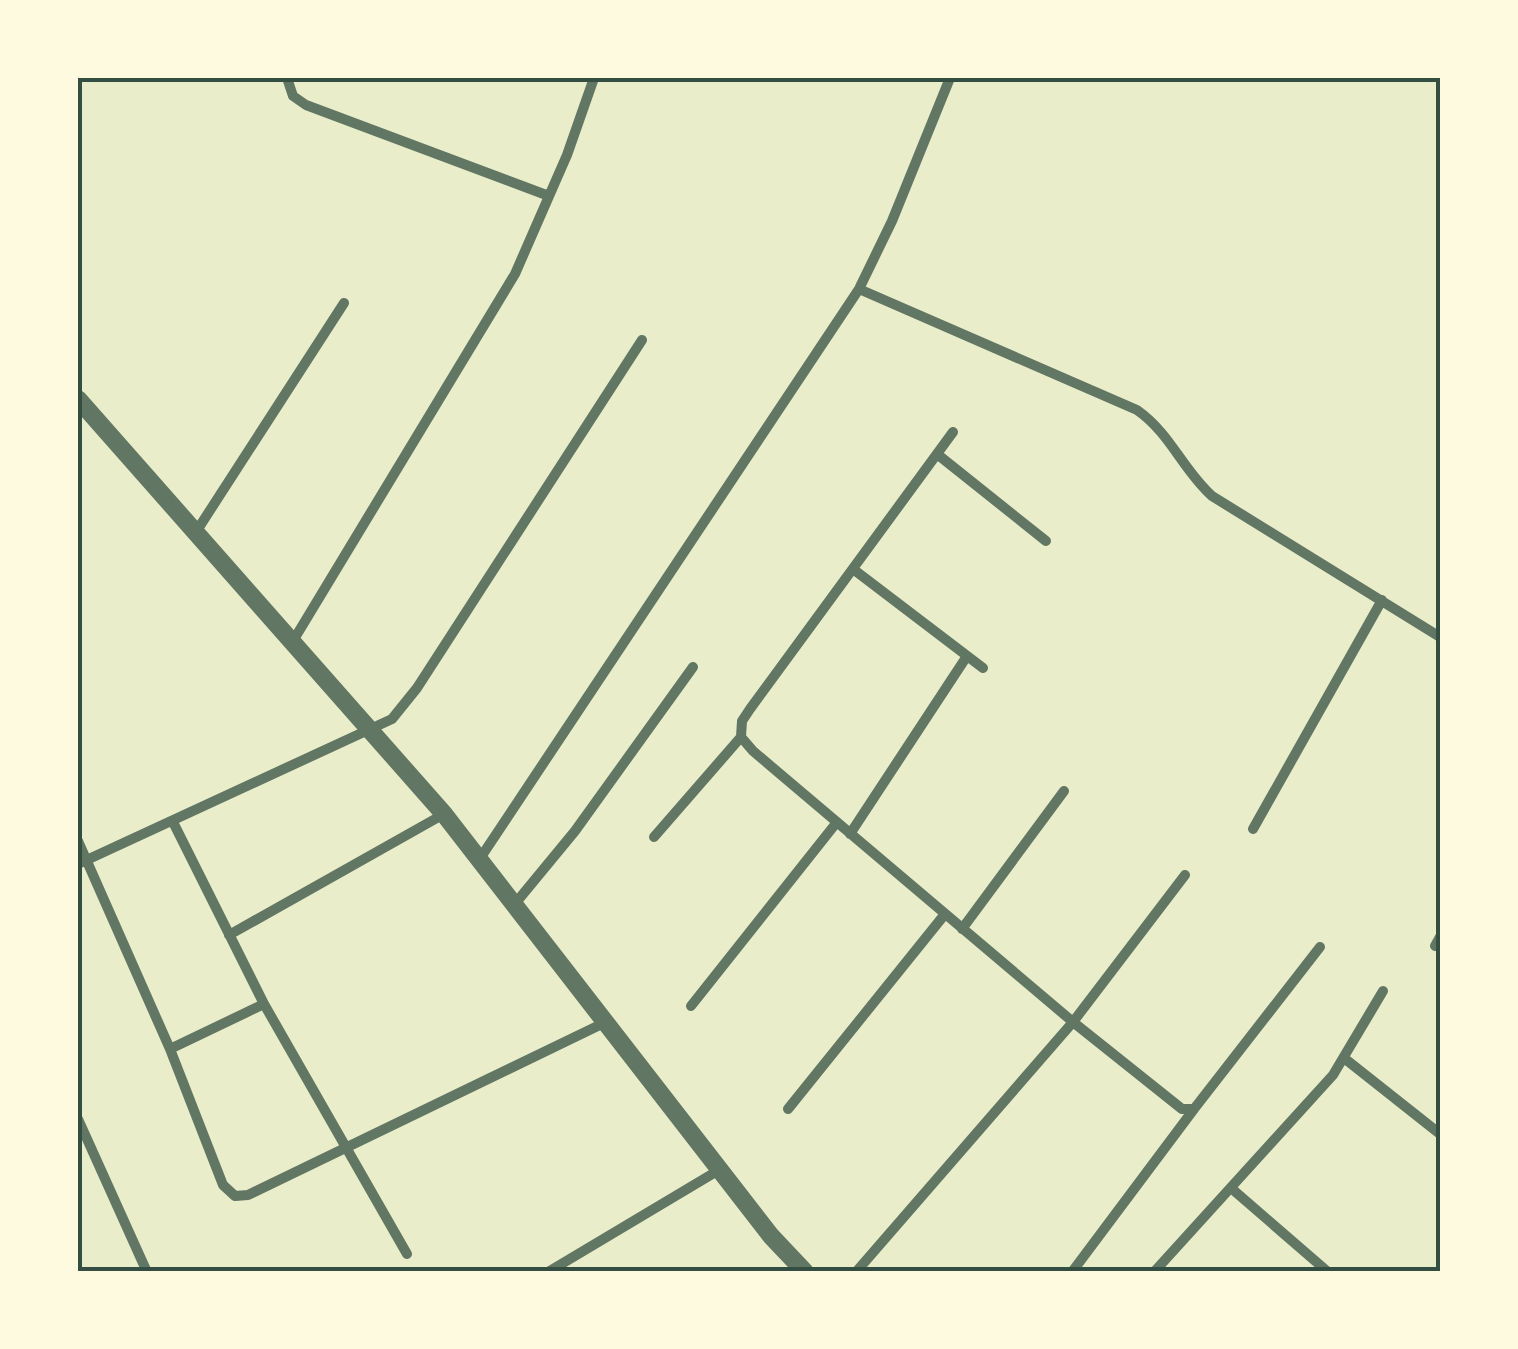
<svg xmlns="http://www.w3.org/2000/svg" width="1518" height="1349" font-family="'Varela Round',sans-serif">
	<rect width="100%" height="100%" fill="#e9edc9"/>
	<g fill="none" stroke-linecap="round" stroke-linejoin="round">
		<path stroke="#617663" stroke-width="10" d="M287 78 293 96 306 105 549 196
			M859 289 1137 410C1171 434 1182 469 1212 496L1440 637
			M953 432 750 709 742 721 741 737 753 751 1073 1022 1182 1109H1194L1320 947
			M937 454 1046 541
			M196 532 344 303
			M853 569 983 668
			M293 641 515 274 567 155 594 78
			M173 822 264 1004 407 1254
			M1253 829 1382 600
			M850 834 967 656
			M654 837 741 737
			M78 841 170 1049 223 1185 235 1196 248 1195 606 1022
			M479 860 859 289 892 221 950 78
			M78 864 392 719 417 688 642 340
			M514 905 575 831 693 667
			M962 929 1064 791
			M229 935 444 814
			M1435 946 1440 937
			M691 1006 837 822
			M170 1049 264 1004
			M1344 1058 1440 1134
			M788 1109 945 914
			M78 1119 147 1272
			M1231 1188 1328 1272
			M548 1272 719 1170
			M856 1272 1073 1022 1185 875
			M1072 1272 1194 1109
			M1154 1272 1333 1075 1383 991"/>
		<path stroke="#617663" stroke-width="18" d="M78 399 444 814 771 1236 805 1272"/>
	</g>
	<rect width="1518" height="1349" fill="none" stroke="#fefae0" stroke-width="160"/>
	<rect x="80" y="80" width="1358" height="1189" fill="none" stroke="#344e41" stroke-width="4"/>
</svg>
